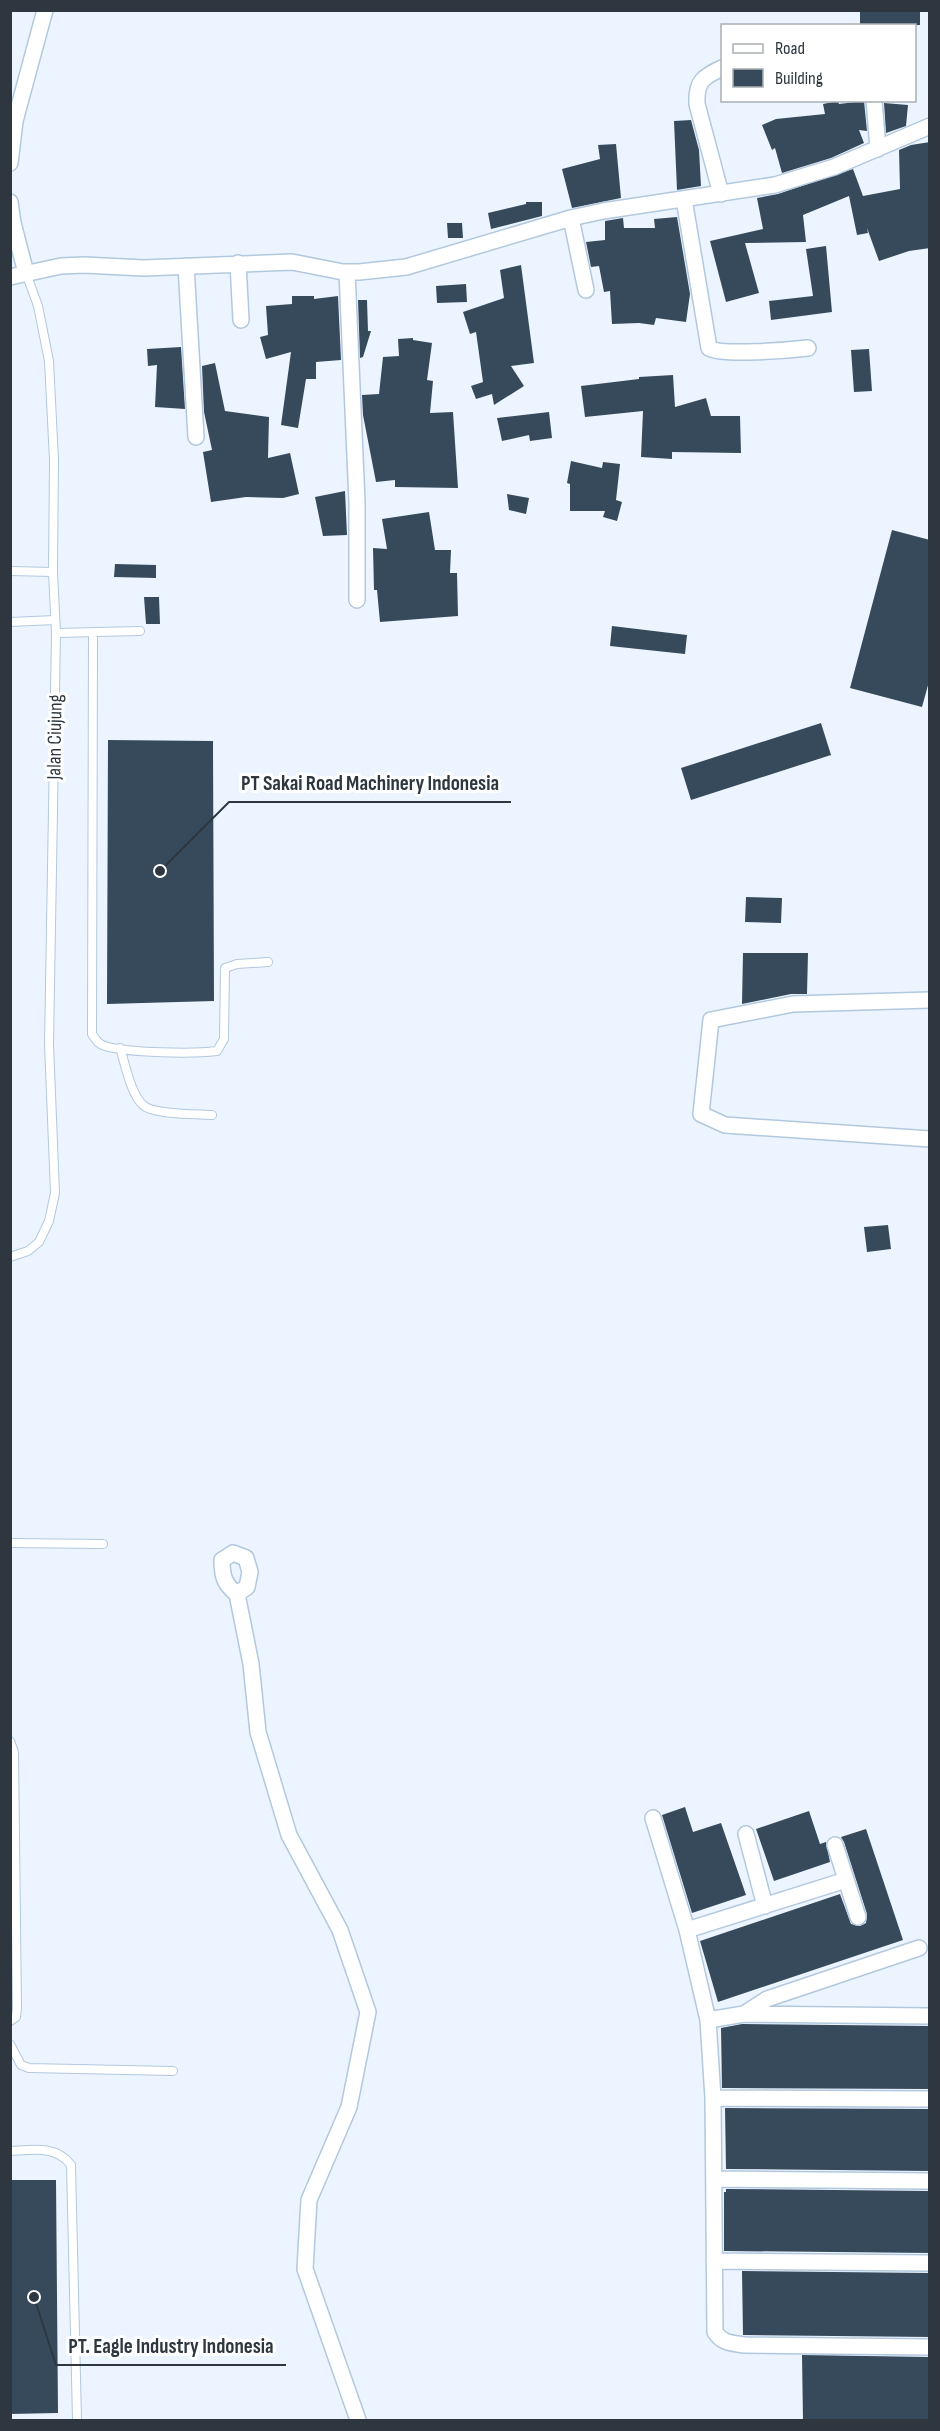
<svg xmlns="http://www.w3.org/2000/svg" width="940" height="2431" font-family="'Sofia Sans Condensed',sans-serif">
	<rect width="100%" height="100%" fill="#ecf5ff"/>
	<path fill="#374a5c" d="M860 10H920V25L860 26Z
		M838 101 839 104 864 101 867 131 859 130 864 143 831 158 782 173 775 148 772 150 762 125 776 119 825 114 823 104Z
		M884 103 908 105 906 126 886 133Z
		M691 120 699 150 701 186 677 190 674 121Z
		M930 142V248L909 251 879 261 867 228 868 233 857 235 849 196 803 215 806 242 745 243 759 293 726 302 710 241 763 229 757 198 778 194 853 169 863 196 900 189 899 150 911 145Z
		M616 144 621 198 572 208 562 169 600 159 598 145Z
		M526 202H542V216L491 229 488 213 526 204Z
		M677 217 690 294 686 322 656 318 654 325 639 323 612 324 610 291 604 292 599 266 591 267 586 242 605 240V221L623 218 624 228H655L654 219Z
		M447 223H462L463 238H448Z
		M826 246 832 312 771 320 769 301 813 296 806 249Z
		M521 265 534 363 511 366 524 386 494 405 492 394 476 399 471 386 483 382 476 332 470 334 463 312 504 298 500 270Z
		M466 284 467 302 437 303 436 286Z
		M292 296H314V299L338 296 341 360 316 362V379H306L298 428 281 425 291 352 266 359 260 337 268 335 266 306 292 304Z
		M358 300H367L368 331H371L363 357 360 358Z
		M413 338V340L432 343 427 380 433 381 430 413 453 412 458 488 395 487V480L376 482 363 415 362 395 379 394 383 357 399 356 398 339Z
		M181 347 185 409 155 407 157 365 148 366 147 349Z
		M869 349 872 391 854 392 851 350Z
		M215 363 225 411 269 417 268 458 290 453 299 494 283 498 246 497 211 502 203 452 212 450 204 412 202 366Z
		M673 375 675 407 706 398 711 416H740L741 453 672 452V459L641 457 643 411 585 417 581 386 639 379V377Z
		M549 412 552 438 530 441 529 435 502 441 497 418Z
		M571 461 602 468 603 462 620 464 616 500 622 502 617 521 603 517 605 511H570V484L567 483Z
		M345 491 347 535 323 536 315 497Z
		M507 494 529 498 526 514 509 510Z
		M429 512 435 550H451L450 573H457L458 616 380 622 377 590H374L373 548 387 549 382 519Z
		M892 530 930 540V678L922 707 850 688Z
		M115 564 156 565V578L114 577Z
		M144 597H159L160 624H146Z
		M612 626 687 635 685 654 610 646Z
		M821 723 831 755 691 800 681 768Z
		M108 740 213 741 214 1001 107 1004Z
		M746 897 782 898 781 923 745 922Z
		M743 953H808L807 994H791L742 1004Z
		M888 1225 891 1249 867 1252 864 1227Z
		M685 1807 693 1832 721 1823 746 1895 692 1913 662 1815Z
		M809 1811 820 1844 826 1842 830 1862 774 1881 756 1829Z
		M866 1829 903 1940 718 2002 700 1941 840 1894 851 1924 860 1926 866 1923 867 1914 844 1842 841 1837Z
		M742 2024 930 2026V2089L722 2088 721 2028Z
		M725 2108 930 2109V2171L726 2169Z
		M10 2180H56L58 2413 10 2414Z
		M726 2189 930 2191V2253L724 2251V2192H726Z
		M742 2271 930 2273V2337L743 2335Z
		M802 2355 930 2357V2421H803Z"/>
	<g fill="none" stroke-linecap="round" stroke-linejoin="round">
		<g stroke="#b2c8de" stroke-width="10">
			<path id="service" d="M10 571 53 572
				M10 622 55 620
				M56 633 140 631
				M93 633 92 1034C96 1040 98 1044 105 1046 128 1053 193 1054 217 1051L224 1039 225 968 237 964 268 962
				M120 1048C125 1063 131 1095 143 1105 153 1115 197 1114 212 1115
				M10 1257 28 1251 39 1242 49 1221 55 1193 49 1044 56 633 53 572 54 460 49 361 38 306 26 273
				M10 1543 103 1544
				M10 1741 14 1752 17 2008 16 2017 10 2021
				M10 2044 21 2065 29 2068 173 2071
				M10 2151C33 2150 56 2145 71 2165L77 2420"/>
		</g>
		<g stroke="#b2c8de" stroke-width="18">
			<path id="minor" d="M874 100 878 149
				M10 163 15 121 45 10
				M721 194 697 104C696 81 703 77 722 68
				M684 199 709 348C721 356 790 350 808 348
				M10 202 13 223 26 273
				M571 218 586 290
				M238 263 241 320
				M186 266 196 437
				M347 272 357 502V600
				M10 277 61 266 84 265 144 268 292 262 343 272H359L406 267 571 218 603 211 775 185 834 167 930 126
				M930 1000 793 1004 711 1020 701 1114 725 1125 930 1139
				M237 1594 247 1587 250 1572 246 1558 233 1553 222 1560C222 1576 224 1584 237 1594L251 1664 258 1732 289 1835 340 1930 368 2012 349 2107 309 2200 305 2269 358 2420
				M653 1818 687 1930 708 2020
				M746 1834 765 1906
				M835 1845 858 1917
				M687 1930 846 1880
				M744 2014 767 1999 919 1948
				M930 2016 744 2014 708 2020 713 2098 715 2332C723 2344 732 2343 745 2345L930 2347
				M713 2098 930 2099
				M714 2179 930 2181
				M714 2261 930 2263"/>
		</g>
		<use href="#service" stroke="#fff" stroke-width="8"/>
		<use href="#minor" stroke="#fff" stroke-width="15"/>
	</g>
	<g text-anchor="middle" stroke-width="6" stroke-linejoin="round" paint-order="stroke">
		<g font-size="20" fill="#2e3740" stroke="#fff">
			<text transform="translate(54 737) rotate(-89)" y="7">Jalan Ciujung</text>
		</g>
	</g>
	<path fill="none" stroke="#2e3740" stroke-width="2" d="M160 871L229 802H511M34 2297L56 2365H286"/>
	<g fill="#2e3740" stroke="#fff" stroke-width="2">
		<circle cx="160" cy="871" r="6"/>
		<circle cx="34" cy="2297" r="6"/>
	</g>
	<g font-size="21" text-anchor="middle" font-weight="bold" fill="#2e3740" stroke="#fff" stroke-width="6" stroke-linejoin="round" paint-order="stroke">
		<text x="370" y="790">PT Sakai Road Machinery Indonesia</text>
		<text x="171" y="2353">PT. Eagle Industry Indonesia</text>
	</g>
	<rect width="940" height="2431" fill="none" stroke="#2e3740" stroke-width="24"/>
	<rect x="721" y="24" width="195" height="78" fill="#ffffff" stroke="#abafb3" stroke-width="1.5"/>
	<rect x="733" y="44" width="30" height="9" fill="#ffffff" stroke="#abafb3" stroke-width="1.5"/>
	<text x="775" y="54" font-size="18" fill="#2e3740">Road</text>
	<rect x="733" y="69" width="30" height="18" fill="#374a5c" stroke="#abafb3" stroke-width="1.5"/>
	<text x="775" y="84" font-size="18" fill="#2e3740">Building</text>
</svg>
